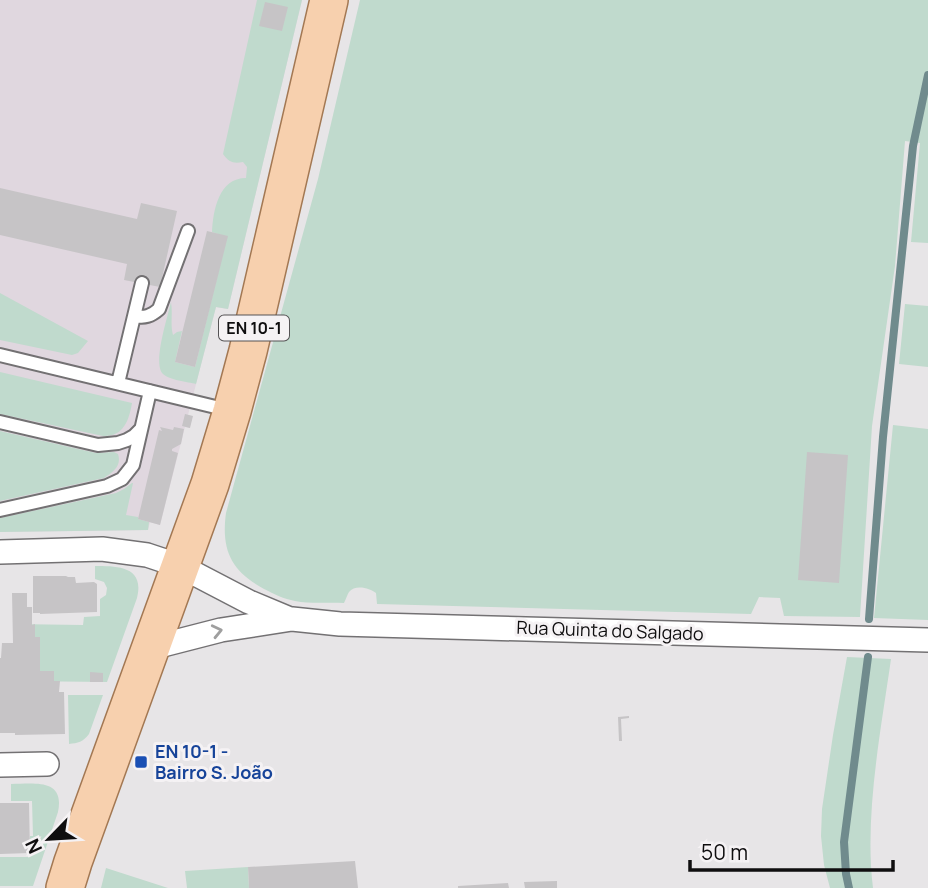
<svg xmlns="http://www.w3.org/2000/svg" width="928" height="888" font-family="Manrope,sans-serif">
	<rect width="100%" height="100%" fill="#e7e5e7"/>
	<path fill="#e0d7df" d="M0 0H302L228 309 216 307 188 415 190 428 185 427 160 525 150 522 148 530 0 532Z"/>
	<path fill="#c0dacd" d="M257 0H302L228 309 216 307 196 384C188 382 169 380 163 374 152 364 168 316 171 302 173 314 170 324 173 335L177 332 182 331 175 362 195 367 227 237 212 232C213 210 219 178 246 178L247 167 243 162C233 164 229 162 223 154Z
		M360 0H928V243L911 242 920 143 905 141 895 266 872 426 860 617 784 616 780 598 759 597 751 614 377 604 376 593C370 588 355 584 349 592 347 595 346 599 344 603 328 602 310 604 295 601 284 599 274 594 264 589 231 571 221 550 226 513L318 179Z
		M0 293 88 341 78 353 72 355 0 340Z
		M905 304 928 306V367L899 364Z
		M0 372 132 403C129 421 123 437 103 436L0 414Z
		M893 425 928 429V620L874 618Z
		M0 431 87 451 96 453 114 452 118 454C122 466 113 472 104 478L0 501Z
		M132 483H133L126 515 138 517V519L149 522 148 530 0 532V518L116 493 124 489Z
		M95 566C117 566 145 566 137 598L107 682 13 681V624L83 625 84 617 100 616V599L106 595 107 588 104 582 95 579Z
		M847 657 891 659C881 730 864 816 873 888H830L824 865 821 836 822 809 833 735Z
		M68 695H103L89 734C83 742 78 743 69 744Z
		M11 784C34 784 65 778 58 812L33 886H0V857H29L30 836H33L32 801H11Z
		M248 867 249 888H187L185 871Z
		M106 868 168 888H101Z"/>
	<g fill="none" stroke-linecap="round" stroke-linejoin="round">
		<path stroke="#708b8d" stroke-width="8" d="M869 619 883 437 913 146 928 75
			M849 888 846 874 844 842 868 657"/>
	</g>
	<path fill="#c6c4c6" d="M265 2 288 7 282 31 259 26Z
		M0 188 137 219 141 203 177 211 160 287 124 280 127 264 0 235Z
		M207 231 228 236 195 367 175 362Z
		M185 414 193 416 190 428 182 426Z
		M160 427 173 430 174 427 184 429 181 444 172 449V451L178 453 160 525 138 519 159 430 162 431Z
		M807 452 848 455 839 583 798 580Z
		M33 576H66L68 577H75L76 583 94 582 97 584V612L40 614V613H33Z
		M12 593H27V607H32V625L35 624V637H40V671H54V681H60L59 692H64L65 734 15 735V733H0V658H1L2 643H13Z
		M90 672 103 673V682H90Z
		M629 716V718L621 719 622 741H619L618 717Z
		M0 803H29L30 853 0 854Z
		M355 861 358 888H249L248 867Z
		M557 881V888H525L524 882Z
		M508 883 509 888H458V886Z"/>
	<g fill="none" stroke-linecap="round" stroke-linejoin="round">
		<g stroke="#737173" stroke-width="16">
			<path id="service" d="M135 316C145 318 151 316 159 309L188 231
				M0 355 228 410
				M118 383 142 283
				M0 422 98 445 118 443 127 440 134 436 141 429
				M0 510 107 486 122 479 133 465 150 391"/>
		</g>
		<g stroke="#737173" stroke-width="26">
			<path id="minor" d="M0 552 102 549 147 555 180 566 249 602 290 619
				M151 648 221 630 292 619 340 624 928 640
				M0 765 47 764"/>
		</g>
		<g stroke="#a37853" stroke-width="40">
			<path id="primary" d="M65 888 73 862 210 484 232 411 248 351 329 0"/>
		</g>
		<use href="#service" stroke="#fff" stroke-width="12"/>
		<use href="#minor" stroke="#fff" stroke-width="23"/>
		<use href="#primary" stroke="#f7d0ae" stroke-width="37"/>
	</g>
	<defs><path id="oneway-chevron" d="M-2-3.5L2.5 0L-2 3.5" fill="none" stroke-width="1.6" stroke-linecap="round" stroke-linejoin="round" transform="scale(1.75)"/></defs>
	<use stroke="#9f9f9f" href="#oneway-chevron" transform="translate(217 631) rotate(-13)"/>
	<rect fill="#1a4fb4" stroke="#f5f2f4" stroke-width="2.5" x="134" y="755" width="14" height="14" rx="3.5"/>
	<g text-anchor="middle" stroke-width="6" stroke-linejoin="round" paint-order="stroke">
		<rect fill="#f5f2f4" stroke="#545254" stroke-width="2" x="219" y="315.5" width="70" height="25" rx="5"/>
		<g font-size="16" font-weight="bold" fill="#0f0e0f">
			<text x="254" y="334">EN 10-1</text>
		</g>
		<g font-size="18" fill="#0f0e0f" stroke="#f5f2f4">
			<text transform="translate(610 631) rotate(2)" y="6">Rua Quinta do Salgado</text>
		</g>
		<g font-size="18" font-weight="bold" fill="#164399" stroke="#f5f2f4" text-anchor="start">
			<text x="155" y="758">EN 10-1 -<tspan x="155" dy="21">Bairro S. João</tspan></text>
		</g>
	</g>
	<g transform="translate(49 839) rotate(245)" stroke="#f5f2f4" stroke-width="5" paint-order="stroke">
	<path d="M0-5L12 26L0 18L-12 26Z" fill="#0f0e0f"/>
	<text y="-10" font-size="19" font-weight="bold" text-anchor="middle" fill="#0f0e0f">N</text>
	</g>
	<path d="M690 860v10h203v-10" fill="none" stroke="#0f0e0f" stroke-width="3.5"/>
	<text x="701" y="860" font-size="21" fill="#0f0e0f" stroke="#f5f2f4" stroke-width="5" paint-order="stroke">50 m</text>
</svg>
